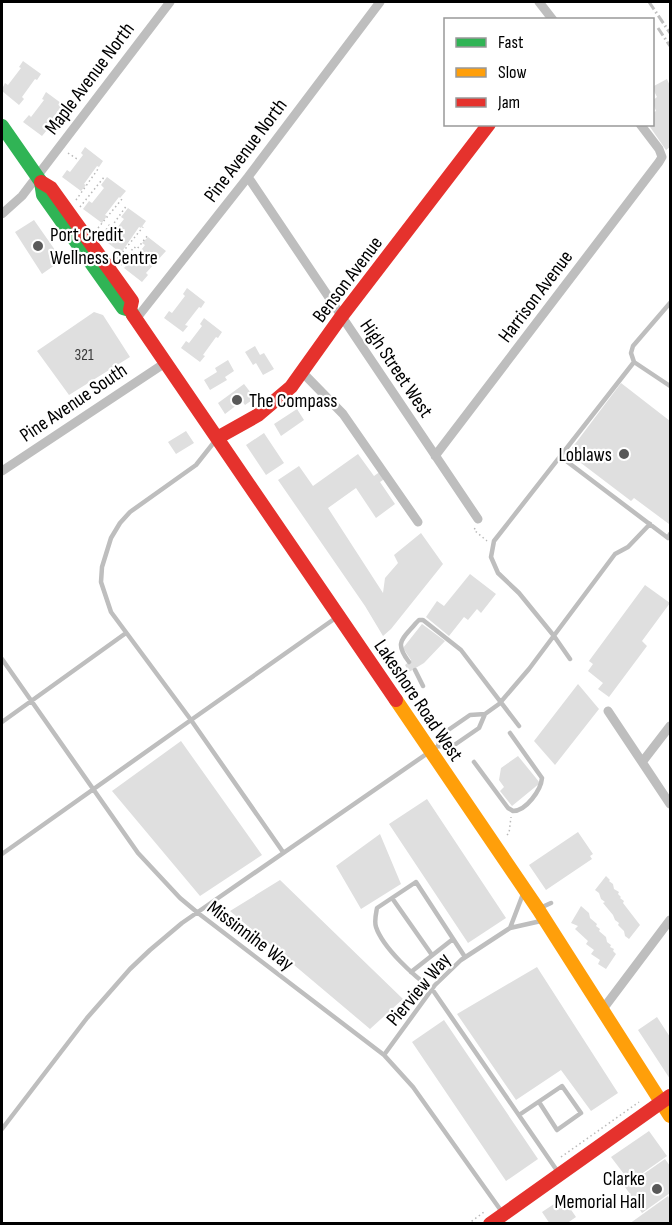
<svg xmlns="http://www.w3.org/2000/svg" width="672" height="1225" font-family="'Sofia Sans Condensed',sans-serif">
	<rect width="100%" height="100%" fill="#fff"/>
	<path fill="#dfdfdf" d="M23 61 41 74 37 80 35 79 22 97 24 99 19 105 2 91V89L5 83 8 85 21 68 19 67Z
		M667 79 670 86V147L666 150 648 124H652V113L656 111 652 101 657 97 652 87Z
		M46 92 65 106 60 112 58 111 45 129 47 130 42 136 23 122 29 115 31 117 44 100 42 99Z
		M85 147 103 161 99 167 97 166 84 184 86 185 81 191 62 177 67 170 70 172 83 155 81 153Z
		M107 177 126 191 120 198 119 197 105 215 107 216 102 223 83 209 89 201 92 203 104 188 101 185Z
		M128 208 146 221 141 228 139 227 121 253 104 240 110 231 113 233 124 219 121 217Z
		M34 220 62 260 42 274 15 232Z
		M148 237 166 251 146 273 148 275 142 282 124 268 130 261 132 262 145 245 142 243Z
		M187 288 205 302 201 308 199 307 185 325 188 326 183 332 164 318 169 311 172 313 185 296 183 294Z
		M94 312 103 315 130 357 69 395 37 351Z
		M204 318 222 332 218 338 216 337 203 355 205 356 200 362 181 348 186 341 189 343 202 326 200 324Z
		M255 346 260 355 264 353 274 369 263 375 256 363 253 365 245 352Z
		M228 360 234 371 225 377 227 380 210 390 204 380 217 372 215 368Z
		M621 383 670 421V521L669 524 634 498 631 501 581 463 584 459 572 448Z
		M244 384 255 398 245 405 242 401 225 414 218 403Z
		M297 409 304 420 281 436 274 424Z
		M186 431 194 443 176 454 168 442Z
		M264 433 284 463 266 475 246 445Z
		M358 454 374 476 381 471 386 478 380 482 395 504 376 518 356 488 328 508 383 593 385 578 398 563 394 555 421 533 443 564 391 629 383 636 365 606 278 480 299 466 313 486Z
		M470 574 496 594 481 613 477 609 468 620 464 617 449 636 426 617 437 601 444 606Z
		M645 585 670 603 642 641 647 646 609 697 598 689 603 683 588 671 593 664 589 661Z
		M422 624 445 641 424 663 409 672 405 665 411 660 403 648Z
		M578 684 599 709 555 765 534 741Z
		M181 741 262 855 200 896 112 791Z
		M518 756 540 783 512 806 500 791 504 787 499 780 501 768Z
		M427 799 506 918 468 943 389 824Z
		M578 832 593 854 590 856 592 859 546 890 529 865Z
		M380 834 401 884 361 909 336 866Z
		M606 876 610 880 609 881 613 884 614 889 619 892 618 894 621 897 620 898 624 901 623 903 640 925 629 939 625 936 624 931 618 925 619 923 615 920 613 915 603 903 605 902 601 899 599 893 595 890Z
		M280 880 403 999 370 1029 230 911Z
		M581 906 589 913 590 918 597 924 596 926 600 929 599 931 606 937 607 942 611 945 610 947 614 949 613 951 616 954 606 969 598 964 600 960 591 954 594 950 586 944 588 941 575 929 578 926 571 923Z
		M537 967 618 1093 591 1111 561 1070 516 1100 457 1014Z
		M657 1017 670 1037V1079L638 1030Z
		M444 1020 538 1159 506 1181 412 1042Z
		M649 1131 667 1156 630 1182 611 1157Z
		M665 1159 670 1166V1193L642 1213 638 1207 634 1210 625 1198 630 1194 625 1187Z
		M668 1196 670 1200V1224H629Z
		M563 1198 576 1217 566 1224H550L542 1212Z"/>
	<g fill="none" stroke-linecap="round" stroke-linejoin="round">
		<path stroke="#b9b9b9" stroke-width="1.5" stroke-dasharray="1.5 3" stroke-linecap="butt" d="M68 153 77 159
			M76 200 98 169
			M80 207 105 176
			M98 228 122 199
			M101 237 110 224 112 226 127 205
			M117 259 143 227
			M121 265 134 247 137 249 148 235
			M475 528 474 530 487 541
			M507 835 509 833 511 817
			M561 1157 639 1102
			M468 1224 484 1212"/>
		<path stroke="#bebebe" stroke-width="4.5" d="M634 362 631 353 633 346 670 303
			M561 457 668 538 670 534
			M2 659 138 853 180 898 198 913 384 1055 413 1087 502 1212
			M570 659 554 636 519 593 498 573 491 557 494 541 634 362 670 386
			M409 662C394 642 402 640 416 623L419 620H423L461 650 519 726
			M415 670 423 686
			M2 722 126 633
			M438 746 450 748 479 728 485 714
			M474 762 508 808 513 811C526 811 541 790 542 778L510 733
			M283 852 191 720 337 617
			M2 854 191 720 111 612 101 582 102 567 111 538 120 523 130 512 196 465 215 441
			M392 898 432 955
			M540 908 551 903
			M510 928 523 894
			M465 957 416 882 377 908C376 914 374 921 376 927 383 948 414 976 432 989L558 1172
			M411 972 453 939
			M384 1055 435 985 461 960 510 928 541 921
			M519 1115 562 1086 581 1113 557 1130 539 1102
			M2 1129 87 1018 130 969 150 950 182 923 438 746 441 735 470 715 485 714 499 704 529 669 615 554 628 547 650 524"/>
		<path stroke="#bebebe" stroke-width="9" d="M539 2 553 20
			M248 177 478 519
			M2 214 22 196 170 2
			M136 319 248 177 380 2
			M302 372 343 414 418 522
			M435 456 659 162 662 157 659 149 640 124
			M2 471 165 363
			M608 711 670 804
			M643 761 670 726
			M603 1009 670 920"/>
		<path stroke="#30b455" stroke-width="14" d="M2 126 41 182 43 195 123 308 130 310 133 315"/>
		<path stroke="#ff9f0a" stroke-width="14" d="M396 700 538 909 670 1116"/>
		<path stroke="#e5322d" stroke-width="14" d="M41 182 51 188 132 301 130 310
			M133 315 396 700
			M217 438 258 415 291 387 341 317 489 124
			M490 1224 670 1096"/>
		<path stroke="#bebebe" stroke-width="3" stroke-dasharray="9 3 1.5 3" stroke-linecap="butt" d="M649 2 670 33
			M658 28 670 46"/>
	</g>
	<g fill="#595959" stroke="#fff" stroke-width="2">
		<circle cx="38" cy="246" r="6"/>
		<circle cx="237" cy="400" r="6"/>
		<circle cx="624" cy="454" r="6"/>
		<circle cx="657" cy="1189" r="6"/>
	</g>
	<g text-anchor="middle" stroke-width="4.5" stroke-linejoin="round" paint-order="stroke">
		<g font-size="16" fill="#383838">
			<text x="84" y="360">321</text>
		</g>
		<g font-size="20" fill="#000" stroke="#fff">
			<text transform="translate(89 78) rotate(-53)" y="7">Maple Avenue North</text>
			<text transform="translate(245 150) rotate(-53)" y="7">Pine Avenue North</text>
			<text transform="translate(347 279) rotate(-53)" y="7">Benson Avenue</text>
			<text transform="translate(535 296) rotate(-53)" y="7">Harrison Avenue</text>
			<text transform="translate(397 368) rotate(56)" y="7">High Street West</text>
			<text transform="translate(73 402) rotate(-34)" y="7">Pine Avenue South</text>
			<text transform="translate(419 700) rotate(56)" y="7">Lakeshore Road West</text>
			<text transform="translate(251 935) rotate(37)" y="7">Missinnihe Way</text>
			<text transform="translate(418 989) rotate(-50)" y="7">Pierview Way</text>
		</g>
		<g font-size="20" fill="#000" stroke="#fff" text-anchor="start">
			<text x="50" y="241">Port Credit<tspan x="50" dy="23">Wellness Centre</tspan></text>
			<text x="249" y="407">The Compass</text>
			<text x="612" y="461" text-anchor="end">Loblaws</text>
			<text x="645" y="1185" text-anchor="end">Clarke<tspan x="645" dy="23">Memorial Hall</tspan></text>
		</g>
	</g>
	<rect width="672" height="1225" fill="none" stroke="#000000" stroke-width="6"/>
	<rect x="444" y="18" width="210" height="108" fill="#ffffff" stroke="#999999" stroke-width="1.5"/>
	<rect x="456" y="38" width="30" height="9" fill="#30b455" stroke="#999999" stroke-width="1.5"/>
	<text x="498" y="48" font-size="18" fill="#000000">Fast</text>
	<rect x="456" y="68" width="30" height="9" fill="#ff9f0a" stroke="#999999" stroke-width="1.5"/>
	<text x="498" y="78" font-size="18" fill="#000000">Slow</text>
	<rect x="456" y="98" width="30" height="9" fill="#e5322d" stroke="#999999" stroke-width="1.5"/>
	<text x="498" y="108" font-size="18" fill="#000000">Jam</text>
</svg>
